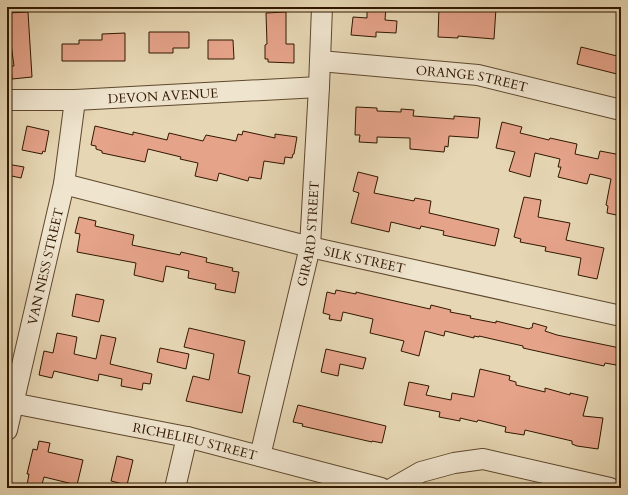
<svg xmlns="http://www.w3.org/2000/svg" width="628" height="495" font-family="Cardo,serif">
	<rect width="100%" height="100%" fill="#e6d6b3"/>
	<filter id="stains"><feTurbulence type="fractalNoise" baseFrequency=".005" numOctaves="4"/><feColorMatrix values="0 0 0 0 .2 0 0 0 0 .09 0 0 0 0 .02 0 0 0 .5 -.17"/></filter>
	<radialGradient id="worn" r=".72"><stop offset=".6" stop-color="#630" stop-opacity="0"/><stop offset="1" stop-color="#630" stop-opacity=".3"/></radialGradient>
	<path fill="#e5a38a" stroke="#311800" d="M367 7H386L385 20 397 21 396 33 376 32V37L351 35 353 17 367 18Z
		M439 7 496 8 494 39 458 36V38L438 37Z
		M28 12 32 77 12 79 11 66H14L11 44H9L8 13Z
		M286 12V44H294V63L268 62V59H265V45L267 44 266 13Z
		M149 32H189V48H173V53H149Z
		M125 33V61H62V44H79V40H102V34Z
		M208 40H233L234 59H208Z
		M581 47 621 57V75L577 64Z
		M356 107 377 108V111L401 112V109L414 110 413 116 454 119V116L480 118 478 138 449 136 448 147 445 146 444 152 410 149V138L377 137V143L359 142 360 135H355Z
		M502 122 522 127 520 133 549 140 550 138 577 144 575 154 598 159 600 151 621 155V216L607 213 608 206 606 205 611 179 590 174 587 184 558 177 561 167H558L560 159 535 153 530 177 509 171 515 152 496 148Z
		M27 126 49 131 45 152 43 151 42 154 22 150Z
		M95 126 133 135V132L167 140 169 133 203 141 206 135 236 141 238 134 242 135 243 131 275 138V134L297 137 294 154H293L292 158 285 157 284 164 264 161 261 179 249 177 248 181 219 173 217 181 195 176 198 163 180 159 181 157 148 149 145 162 102 153V151L96 149V146L91 145Z
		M7 164 24 167 21 178 7 175Z
		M358 172 378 177 374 193 414 201 415 198 431 201 429 213 499 229 495 246 443 235 444 231 421 226 420 229 391 222 389 232 351 223 359 193 353 191Z
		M524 197 541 200 538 217 570 223 566 240 604 248 597 279 578 275 581 258 545 251 546 247 520 242 521 239 514 237Z
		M79 217 96 221 95 226 134 235 132 245 180 255 181 252 207 258 206 262 233 268 232 271 239 272 235 293 215 289 216 284 188 278 189 271 166 266 163 282 134 275 136 263 77 252 80 234 75 233Z
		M336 290 356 294V292L364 294 430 309 431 305 451 310 450 312 471 316 470 318 496 323V321L529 329 530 328H532L533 323 547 327 545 331 557 335 620 348 616 365 605 363 604 366 523 348V346L492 339 479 336V337L474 336V338L445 331 444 336 425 331 419 356 401 351 404 341 370 333 373 319 343 312 341 321 329 319 330 315 323 313 327 292 335 294Z
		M76 294 104 300 99 322 72 316Z
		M189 328 245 341 238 373 250 376 242 413 186 401 193 376 209 380 214 354 184 347Z
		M57 333 77 337 74 354 96 359 101 335 116 338 110 364 152 374 150 384 143 383 142 390 121 386 122 379 99 374 98 381 54 371 52 378 39 375 44 351 53 353Z
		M160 348 189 354 186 369 157 362Z
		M326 349 366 358 363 369 340 364 338 376 321 372Z
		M480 369 510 376 509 380 516 382V385L545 392V388L570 395V393L588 397 583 416 603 418 598 449 577 446 572 444V441L525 430 524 435 505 432 506 427 478 420 477 422 460 418V421L439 417 440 412 404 405 409 382 429 386 426 395 451 400 452 393 474 397Z
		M298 405 386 426 382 443 372 441V442L302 426 303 424 293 422Z
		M39 441 50 443 48 452 83 460 77 485 44 477 41 488 27 485 29 474H27L33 449 37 450Z
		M117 456 133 460 127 485 111 481Z"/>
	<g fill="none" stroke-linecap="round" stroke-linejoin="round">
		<g stroke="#5e482d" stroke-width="22">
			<g id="minor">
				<path id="s1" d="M320 61 478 75 621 110"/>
				<path id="s2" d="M7 100H75L319 87"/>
				<path id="s3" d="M64 184 310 247 621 316"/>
				<path id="s4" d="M7 402 187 437 381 488"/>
				<path id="s5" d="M7 430 64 184 75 100"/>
				<path id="s6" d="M260 456 310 247 319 87 322 7"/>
				<path d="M175 488 187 437"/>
				<path d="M393 488 421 472 454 463 483 459 610 488"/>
			</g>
		</g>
		<use href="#minor" stroke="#efe4ce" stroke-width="20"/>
	</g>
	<g text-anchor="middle" stroke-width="3.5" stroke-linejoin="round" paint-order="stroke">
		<g font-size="13" fill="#311800" stroke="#efe4ce">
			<text dy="5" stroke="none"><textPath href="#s1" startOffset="153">ORANGE STREET</textPath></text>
			<text dy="5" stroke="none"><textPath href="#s2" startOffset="156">DEVON AVENUE</textPath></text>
			<text dy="5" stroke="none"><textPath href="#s6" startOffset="228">GIRARD STREET</textPath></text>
			<text dy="5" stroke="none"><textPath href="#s3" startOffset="310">SILK STREET</textPath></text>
			<text dy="5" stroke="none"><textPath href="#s5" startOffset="168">VAN NESS STREET</textPath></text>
			<text dy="5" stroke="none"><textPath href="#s4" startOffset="192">RICHELIEU STREET</textPath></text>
		</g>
	</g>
	<rect width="628" height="495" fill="none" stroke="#e6d6b3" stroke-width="24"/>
	<rect x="8" y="8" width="612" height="479" fill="none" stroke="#311800" stroke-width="2"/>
	<rect x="12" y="12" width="604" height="471" fill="none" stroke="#311800"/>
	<rect width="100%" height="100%" filter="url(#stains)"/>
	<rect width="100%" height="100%" fill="url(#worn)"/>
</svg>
